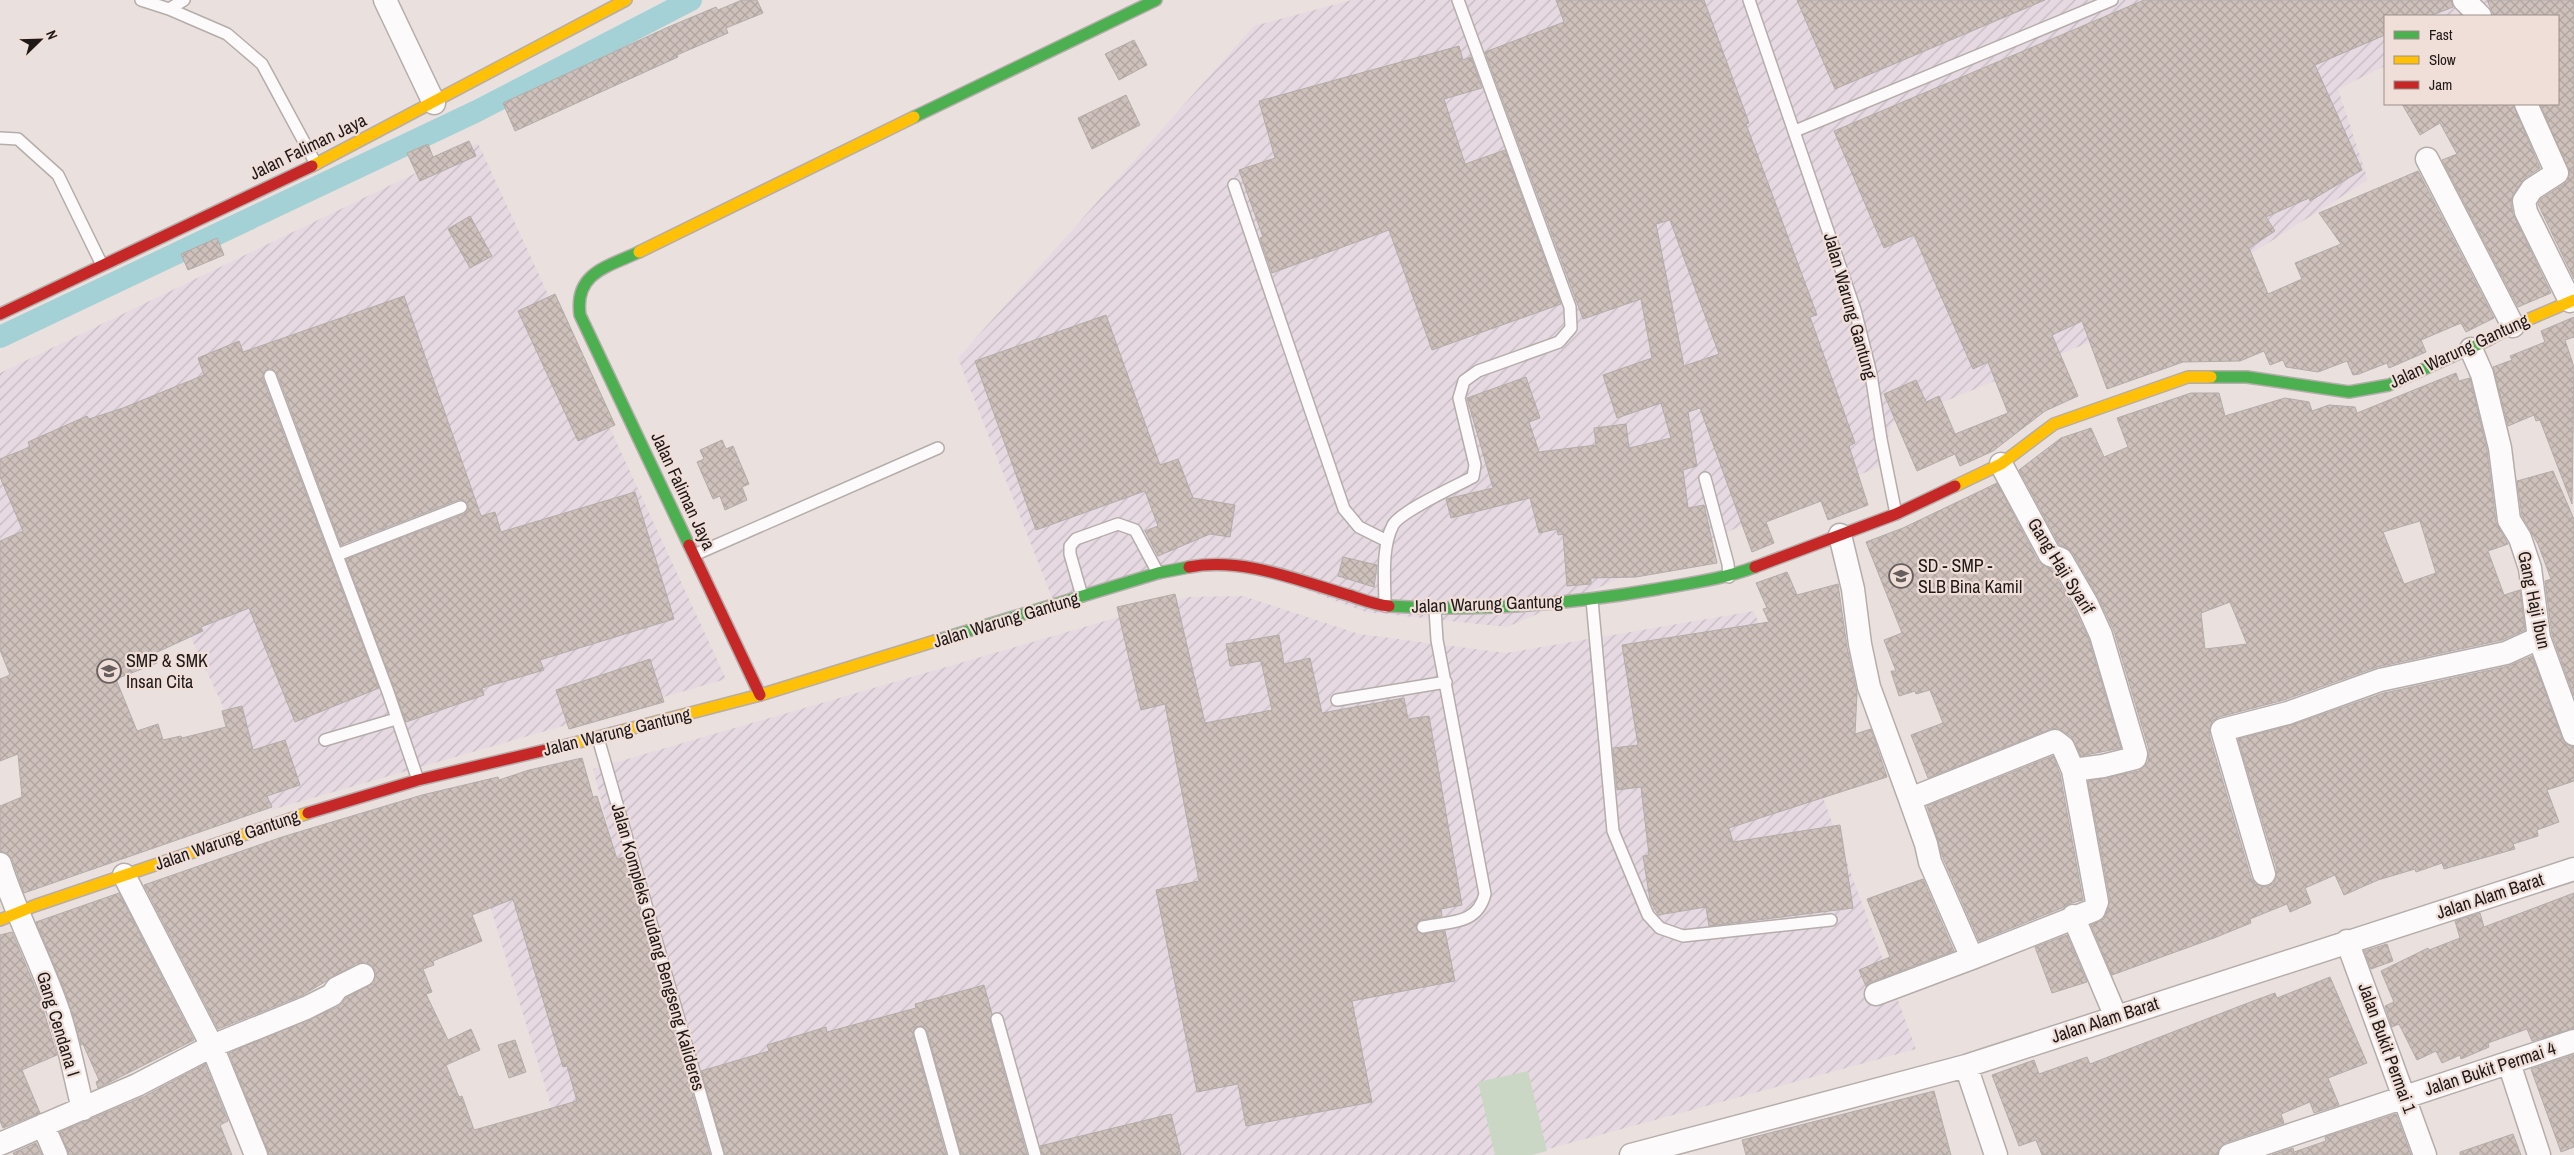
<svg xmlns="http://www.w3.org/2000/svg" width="2574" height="1155" font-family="'Archivo Narrow',sans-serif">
	<defs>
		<pattern id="industrial-furrows" width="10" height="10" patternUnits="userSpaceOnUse" patternTransform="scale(1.25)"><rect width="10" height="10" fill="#e6d9e2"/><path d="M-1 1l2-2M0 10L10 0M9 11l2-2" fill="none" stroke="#c5bac1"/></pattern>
		<pattern id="building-cross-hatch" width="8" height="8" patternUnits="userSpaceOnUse" patternTransform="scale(1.25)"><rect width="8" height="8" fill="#cec0bb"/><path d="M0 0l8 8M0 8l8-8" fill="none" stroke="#b0a4a0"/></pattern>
	</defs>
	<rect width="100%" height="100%" fill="#eae1de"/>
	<path fill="url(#industrial-furrows)" d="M1352 0H2520L2487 16H2385V66L2338 89 2368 180 2149 318 1892 423 1880 466 1507 627 1366 612 1257 572 1189 570 1054 603 958 358 1254 26Z
		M478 143 726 679 271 810 134 515 0 569V373Z
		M1243 596 1359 634 1506 653 1754 611 1916 1049 1526 1155H498L559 1132 487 896 613 846 593 769 1188 597Z"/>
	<path fill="#cbd7c5" d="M1528 1071 1547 1151 1532 1155H1495L1478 1082Z"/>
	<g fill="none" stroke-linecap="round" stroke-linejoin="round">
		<path stroke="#a4d1d5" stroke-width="22" d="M0 337 477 111 691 0"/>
	</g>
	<path fill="url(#building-cross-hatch)" stroke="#b3aca9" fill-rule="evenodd" d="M742 0H757L763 13 726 28 728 33 677 55 678 57 515 131 503 103 666 28 716 7 718 10Z
		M1556 0H1704L1749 123 1746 124 1817 315 1810 317 1855 443 1849 446 1868 505 1828 520 1821 501 1766 522 1774 543 1752 552 1700 408 1688 412 1697 466 1683 470 1688 508 1704 505 1717 563 1636 577 1591 578V584L1567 586 1563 534 1558 535 1557 529 1539 533 1530 498 1451 518 1446 499 1493 488 1467 398 1526 377 1540 418 1529 422 1539 452 1596 445 1594 428 1626 424 1629 448 1671 438 1661 403 1617 418 1603 375 1652 358 1641 299 1583 319 1485 52 1564 22ZM1670 220 1719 354 1684 366 1656 224Z
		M1797 0H2045L1835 89Z
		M2144 0H2451L2453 7 2430 16H2385V35L2315 65 2362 170 2310 201 2309 198 2266 217 2275 231 2249 248 2268 294 2302 279 2295 263 2341 244 2319 213 2418 171 2494 318 2466 332 2461 323 2421 340 2426 352 2389 368 2387 363 2359 374 2353 375 2347 361 2318 372 2286 367 2283 360 2270 365 2264 351 2240 361 2183 362 2107 389 2082 321 2052 335 2078 396 2045 411 1993 451 1960 466 1955 454 1917 471 1884 394 1916 380 1926 402 1939 396 1955 434 2008 413 1988 362 1973 369 1914 235 1884 248 1834 131Z
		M2487 0H2574V279L2538 204 2541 199 2564 184 2570 174 2540 104H2558V16H2494Z
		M1134 40 1147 65 1119 80 1105 54Z
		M1459 46 1463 60 1471 57 1482 88 1444 99 1465 164 1505 150 1561 304 1432 350 1389 230 1272 273 1260 238 1263 237 1239 170 1275 158 1259 101Z
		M1126 95 1140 125 1092 149 1078 118Z
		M2402 104H2513L2540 168 2525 178 2513 194 2511 203 2513 214 2551 293 2518 307 2442 160 2457 154 2440 123 2420 135Z
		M469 141 476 156 420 181 407 153 428 144 433 157Z
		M470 216 492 256 470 268 448 229Z
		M217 238 224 255 188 270 181 254Z
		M555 294 615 425 578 441 518 311Z
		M404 296 481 516 495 512 501 532 635 492 674 619 540 660 544 670 482 688 484 695 406 722 346 559 464 514 468 509V504L463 500H458L341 545 277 373 272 369H267L263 374V379L379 688 295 722 249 608 201 627 203 631 153 654 157 663 116 679 137 731 158 724 163 740 181 736 182 738 226 727 222 711 242 706 253 750 285 740 300 785 267 796 272 807 24 893 12 859 8 854 0 851V806L22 797 18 754 0 761V679L10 675 0 650V541L23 531 0 477V459L30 447 28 442 87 416 89 419 123 408 204 375 198 358 239 341 243 352Z
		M1106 315 1160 465 1178 459 1193 498 1235 505 1230 537 1210 534 1158 556 1145 531 1158 526 1145 491 1036 530 975 361Z
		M2574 317V337L2565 340 2574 367 2572 504 2540 420 2536 421 2534 415 2508 426 2493 367 2512 360 2510 356 2545 342 2541 331Z
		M2456 373 2459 381 2470 378 2487 450 2496 522 2508 544 2488 551 2504 595 2520 590 2525 630 2502 640 2377 667 2284 700 2219 717 2212 721 2209 734 2251 878 2255 884 2267 887 2274 883 2277 870 2238 739 2292 725 2384 693 2509 666 2532 656 2562 738 2566 744 2574 747V781L2547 790 2559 822 2537 830 2538 836 2513 844 2515 849 2444 869 2442 863 2416 872 2415 869 2378 880 2344 895 2335 875 2305 888 2311 903 2290 912 2287 904 2250 919 2251 923 2214 938 2112 975 2091 925 2104 919 2110 900 2088 781 2139 771 2148 762 2149 750 2114 631 2099 599 2072 552 2059 544 2019 470 2061 438 2091 428 2104 457 2128 447 2117 418 2191 393H2219L2225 416 2285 398 2309 402 2312 411 2329 405 2355 407 2357 413ZM2420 521 2436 573 2404 584 2383 532ZM2230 602 2247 644 2205 649 2201 613Z
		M722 440 726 449 733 446 749 484 742 487 747 500 725 510 720 496 713 499 697 462 704 459 700 450Z
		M2553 471 2574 519V696L2552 635 2545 581 2551 579 2538 544 2522 516 2517 481Z
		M1997 483 2038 561 2052 570 2075 610 2089 640 2121 748 2081 756 2071 736 2057 728 2051 729 1928 778 1911 735 1943 723 1930 690 1916 694 1915 691 1899 696 1891 671H1896L1884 640 1902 633 1866 542 1903 528Z
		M1343 557 1377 565 1374 587 1338 576Z
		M1787 572 1797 595 1838 584 1847 647 1857 693 1855 734 1871 729 1887 777 1729 828 1733 842 1840 825 1853 908 1709 926 1706 907 1658 915 1650 900 1643 856 1649 855 1641 787 1617 790 1613 748 1638 745 1622 645 1769 622 1763 609 1767 608 1756 583Z
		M1175 594 1205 723 1272 710 1261 661 1230 666 1226 644 1279 635 1284 664 1310 658 1322 713 1404 698 1408 719 1429 716 1462 905 1441 909 1442 916 1421 920 1416 928 1421 934 1445 931 1455 981 1352 1001 1372 1102 1246 1126 1238 1084 1197 1092 1156 890 1199 881 1165 704 1141 710 1117 607Z
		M650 659 664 702 569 729 556 690Z
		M2053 756 2060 774 2083 900 2068 904 2062 908 1979 941 1943 858 1927 806Z
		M582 758 593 797 597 796 617 859 624 857 710 1155H269L229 1053 338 1007 346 998 374 983 375 970 370 964 357 963 301 996 218 1029 144 885 282 837 422 795 498 777 499 780 529 770ZM513 899 563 1067 567 1066 577 1101 474 1130 462 1096 459 1097 446 1065 480 1050 471 1029 448 1040 426 994 432 992 423 969 434 965 433 961 482 941 472 915Z
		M1923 879 1954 951 1871 982 1866 986 1859 970 1890 957 1867 899Z
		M119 893 194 1040 98 1088 96 1082 99 1080 83 1044 81 1045 64 989 36 922Z
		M2574 893V1028L2532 1041 2527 1029 2488 1043 2489 1047 2461 1059 2460 1055 2442 1063 2436 1051 2417 1060 2399 1024 2392 1027 2385 1006 2394 1002 2381 971 2428 948 2429 950 2460 938 2455 921 2480 913 2484 927Z
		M12 932 40 999 57 1055 22 1070 40 1113 3 1128 0 1121V935Z
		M2067 935 2087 982 2052 993 2035 947Z
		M2387 944 2393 961 2371 969 2364 951Z
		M2330 977 2367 1063 2328 1078 2339 1105 2314 1113 2310 1102 2281 1114 2284 1123 2225 1143 2220 1147 2217 1155H2042L2036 1140 2019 1146 1992 1075 2034 1060 2039 1074 2087 1057 2090 1064 2253 1001 2275 993 2277 998Z
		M984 985 992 1014 990 1021 1027 1155H961L927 1031 921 1026 914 1028 913 1035 946 1155H725L701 1071 769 1051 767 1045 826 1027 827 1032 916 1008 915 1004Z
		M515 1040 526 1072 509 1078 498 1045Z
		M2574 1055V1147L2561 1152 2531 1069Z
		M205 1064 228 1121 220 1125 232 1155H69L60 1132 143 1097Z
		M1934 1091 1951 1155H1746L1742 1140Z
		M1171 1114 1181 1155H1042L1040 1146Z
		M2396 1114 2411 1155H2272L2293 1148 2294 1152 2326 1141 2325 1137Z
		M2513 1134 2521 1155H2460V1152Z
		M36 1143 42 1155H14L13 1153Z"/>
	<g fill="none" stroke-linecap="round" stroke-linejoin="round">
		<g stroke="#b5adab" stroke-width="14">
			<path id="lane" d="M141 0 169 9 227 34 262 64 316 164
				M1749 0 1855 310 1871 374 1881 439 1896 514
				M169 9 184 0
				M1795 131 2112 0
				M0 138 18 139 58 175 102 265
				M1234 185 1344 509 1359 527 1387 541
				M270 376 388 692 418 780
				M1705 478 1728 564 1729 577
				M337 555 461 507
				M694 555 938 448
				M1082 596 1070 554V546L1076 539 1118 524 1135 530 1158 573
				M1592 600 1613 831 1648 915 1660 928 1683 936 1831 920
				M1385 606C1385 581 1381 548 1393 525 1401 511 1456 486 1473 477L1475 465 1459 398 1464 381 1478 371 1559 342 1571 328 1570 307 1458 0
				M1337 700 1446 682
				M598 738 718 1155
				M325 740 396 719
				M1423 927C1451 921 1477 925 1485 894L1437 640 1435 609
				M997 1019 1035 1155
				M920 1033 954 1155"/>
		</g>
		<g stroke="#b5adab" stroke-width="25">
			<path id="street" d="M385 0 434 103
				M2464 0 2480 16
				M2526 104 2557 173 2532 189 2524 201 2526 212 2570 301
				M2427 159 2513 326
				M2471 349 2482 374 2500 448 2509 520 2520 538 2530 568 2539 638 2574 734
				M2001 464 2050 555 2061 559 2087 604 2101 635 2136 754 2135 758 2103 766 2073 770 2097 902 2094 910 1972 958 1930 862 1926 844 1910 799 2055 741 2063 747 2073 770
				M1840 535 1853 589 1860 644 1869 687 1910 799
				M0 864C16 915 42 962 59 1013 69 1044 75 1077 83 1109
				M2264 874 2222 730 2288 713 2380 680 2506 653 2539 638
				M124 875 212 1046 256 1155
				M2073 916 2116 1017
				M2347 941 2425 1155
				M1876 994 1972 958
				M2509 1063 2539 1155
				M1966 1066 1996 1155
				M43 1125 56 1155
				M0 1144 137 1085 212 1046 306 1008 332 995 337 988 363 975
				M1631 1155 1966 1066 2574 869
				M2230 1155 2574 1041"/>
		</g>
		<g stroke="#b5adab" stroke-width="14">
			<path id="fast" d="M914 117 1156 0
				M639 252C607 267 574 273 580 315L689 545
				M2211 377H2247L2349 392 2389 385 2488 340
				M1389 606C1479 612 1570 604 1658 589 1691 583 1723 579 1755 567
				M935 641 1158 573 1189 567"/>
		</g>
		<g stroke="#b5adab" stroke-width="14">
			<path id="slow" d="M312 166 626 0
				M639 252 914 117
				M2488 340 2513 326 2574 300
				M1955 486 2001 464 2054 424 2188 377H2211
				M567 745 760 695 935 641
				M0 920 34 906 308 813"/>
		</g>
		<g stroke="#b5adab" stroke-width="14">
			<path id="jam" d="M0 314 312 166
				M689 545 760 695
				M1189 567C1243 557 1297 580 1348 595 1361 599 1375 605 1389 606
				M1755 567 1896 514 1955 486
				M308 813 418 780 567 745"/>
		</g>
		<use href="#lane" stroke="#fcfafa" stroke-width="11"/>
		<use href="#street" stroke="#fcfafa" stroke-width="22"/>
		<use href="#fast" stroke="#4caf50" stroke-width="11"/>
		<use href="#slow" stroke="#ffc107" stroke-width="11"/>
		<use href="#jam" stroke="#c62828" stroke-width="11"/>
	</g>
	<defs>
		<g id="school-ring" transform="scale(1.25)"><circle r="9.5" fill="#f0ded8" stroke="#665f5d" stroke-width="1.5"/><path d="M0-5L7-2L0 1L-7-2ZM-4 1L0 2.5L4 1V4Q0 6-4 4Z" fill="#665f5d"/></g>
	</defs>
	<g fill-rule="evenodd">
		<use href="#school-ring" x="1901" y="576"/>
		<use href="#school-ring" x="109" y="671"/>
	</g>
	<g text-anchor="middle" stroke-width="4.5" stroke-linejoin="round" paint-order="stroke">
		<g font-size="18" fill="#1f1917" stroke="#f0ded8">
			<text transform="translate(308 147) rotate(-26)" y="6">Jalan Faliman Jaya</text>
			<text transform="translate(1850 306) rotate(74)" y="6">Jalan Warung Gantung</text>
			<text transform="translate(2459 351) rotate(-25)" y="6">Jalan Warung Gantung</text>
			<text transform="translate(683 491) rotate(65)" y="6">Jalan Faliman Jaya</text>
			<text transform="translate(2061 566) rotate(58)" y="6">Gang Haji Syarif</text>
			<text transform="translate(2534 600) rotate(78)" y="6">Gang Haji Ibun</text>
			<text transform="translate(1487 604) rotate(-2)" y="6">Jalan Warung Gantung</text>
			<text transform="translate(1006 620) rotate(-17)" y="6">Jalan Warung Gantung</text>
			<text transform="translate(617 732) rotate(-14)" y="6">Jalan Warung Gantung</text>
			<text transform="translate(227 840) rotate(-19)" y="6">Jalan Warung Gantung</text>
			<text transform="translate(2490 896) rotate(-18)" y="6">Jalan Alam Barat</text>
			<text transform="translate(658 947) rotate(74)" y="6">Jalan Kompleks Gudang Bengseng Kalideres</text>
			<text transform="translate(2105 1020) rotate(-18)" y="6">Jalan Alam Barat</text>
			<text transform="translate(58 1024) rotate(73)" y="6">Gang Cendana I</text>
			<text transform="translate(2387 1048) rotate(70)" y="6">Jalan Bukit Permai 1</text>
			<text transform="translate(2490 1069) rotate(-18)" y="6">Jalan Bukit Permai 4</text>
		</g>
		<g font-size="18" fill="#1f1917" stroke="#f0ded8" text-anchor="start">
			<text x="1918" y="572">SD - SMP -<tspan x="1918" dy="21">SLB Bina Kamil</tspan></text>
			<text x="126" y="667">SMP &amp; SMK<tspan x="126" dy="21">Insan Cita</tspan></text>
		</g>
	</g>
	<rect x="2384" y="15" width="175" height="90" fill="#f0ded8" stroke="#9c8f8b"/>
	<rect x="2394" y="31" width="25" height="8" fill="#4caf50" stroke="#9c8f8b"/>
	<text x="2429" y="40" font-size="15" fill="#1f1917">Fast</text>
	<rect x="2394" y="56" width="25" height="8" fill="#ffc107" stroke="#9c8f8b"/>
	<text x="2429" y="65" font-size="15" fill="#1f1917">Slow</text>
	<rect x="2394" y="81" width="25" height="8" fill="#c62828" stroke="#9c8f8b"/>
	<text x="2429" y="90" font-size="15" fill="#1f1917">Jam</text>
	<g transform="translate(40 40) rotate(67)" stroke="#f0ded8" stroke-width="4" paint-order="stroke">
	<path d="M0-4L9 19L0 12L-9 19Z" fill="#1f1917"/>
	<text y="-8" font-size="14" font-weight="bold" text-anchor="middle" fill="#1f1917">N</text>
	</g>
</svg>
